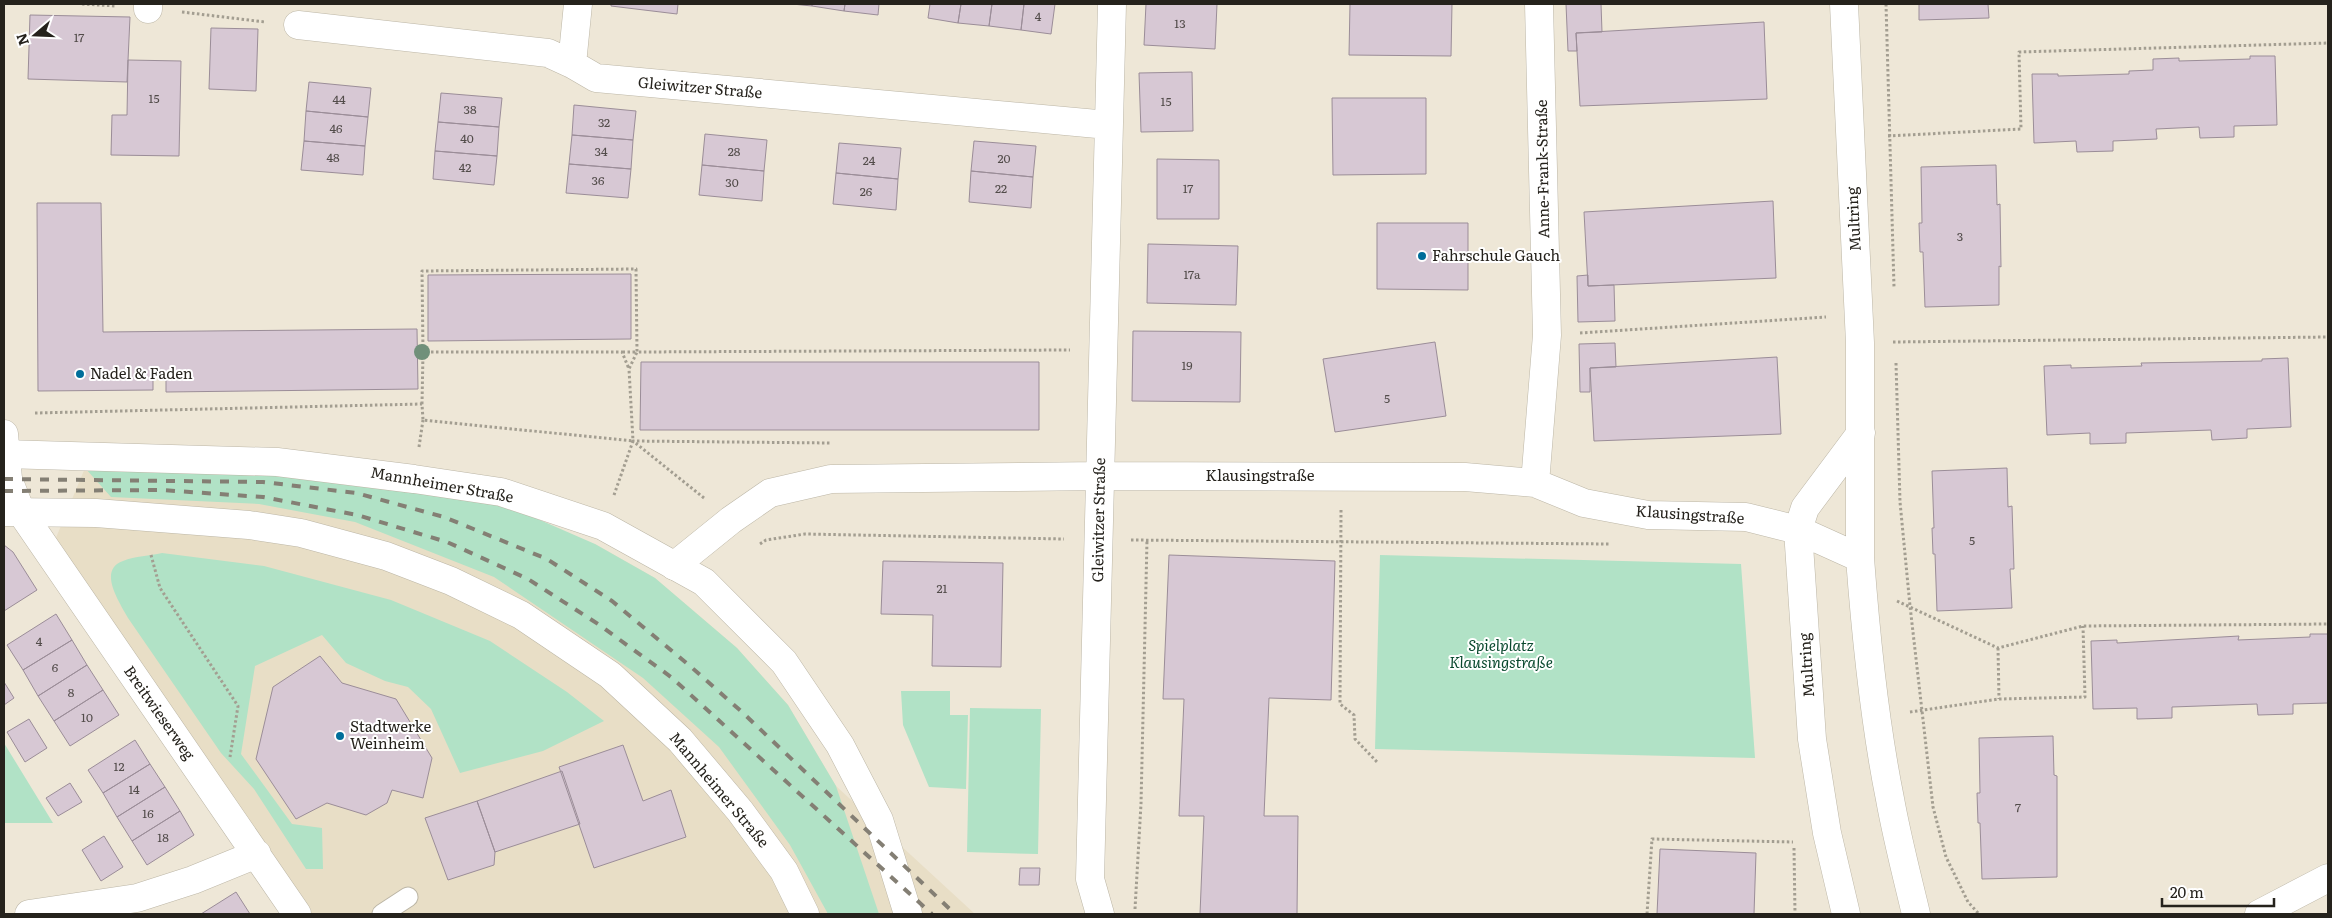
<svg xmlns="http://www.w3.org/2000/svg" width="2332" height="918" font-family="Literata,serif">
	<rect width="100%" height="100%" fill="#eee7d7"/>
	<path fill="#e8dec6" d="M85 468 595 544 655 578 737 648 788 705 836 786 975 914H283L48 557Z"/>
	<path fill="#b1e2c6" d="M85 468 266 472 501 503 595 544 655 578 737 648 788 705 836 786 879 914H828L790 845 719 747 643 678 494 577 355 522 259 504 111 497Z
		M162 553 264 566 391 600 490 641 567 692 604 721 543 751 460 773 431 709 408 687 385 681 346 663 322 635 255 666 241 754 292 824 322 828 323 869H306L254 789 221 753 128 618C120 603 97 570 123 561 135 556 150 556 162 553Z
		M1380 555 1741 564 1755 758 1375 749Z
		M901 691H950V715H968L966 789 929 787 903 725Z
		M970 708 1041 709 1038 854 967 852Z
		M4 743 53 823H4Z"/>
	<path fill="#d7c8d4" stroke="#9b8d98" d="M611 4H678L677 14 611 6Z
		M792 4H812V6Z
		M812 4H845L844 11 812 6Z
		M845 4H879L878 15 844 11Z
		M930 4H961L958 23 928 18Z
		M961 4H992L989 26 958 23Z
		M992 4H1024L1021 30 989 26Z
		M1024 4H1055L1051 34 1021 30Z
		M1146 4H1217L1215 49 1144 45Z
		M1350 4H1452L1451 56 1349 55Z
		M1566 4H1601L1602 32 1576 33 1577 51H1568Z
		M1919 4H1988L1989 18 1919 20Z
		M30 15 130 17 127 82 28 79Z
		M1764 22 1767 99 1580 106 1576 33Z
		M211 28 258 29 256 91 209 89Z
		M2250 56H2275L2277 125 2234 126V137L2200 138 2199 127 2156 129 2157 139 2113 141V151L2077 152 2076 141 2034 143 2032 74H2058V76L2129 74V71L2153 70V59L2179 58V61L2250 59Z
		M128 60 181 61 179 156 111 155 112 115H127Z
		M1192 72 1193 131 1141 132 1139 73Z
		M309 82 371 88 368 117 306 111Z
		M441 93 502 98 499 127 438 122Z
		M1332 98H1426V174L1333 175Z
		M574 105 636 111 633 140 572 135Z
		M306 111 368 117 365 146 304 141Z
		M438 122 499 127 497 156 435 151Z
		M705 134 767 140 764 171 702 165Z
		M572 135 633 140 631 169 569 164Z
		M304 141 365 146 363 175 301 170Z
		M974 141 1036 146 1033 177 971 171Z
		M839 143 901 148 898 179 836 173Z
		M435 151 497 156 494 185 433 179Z
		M1157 159 1219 160V219H1157Z
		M569 164 631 169 628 198 566 193Z
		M702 165 764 171 762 201 699 195Z
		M1996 165 1997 205 2000 204 2001 267 1999 266V305L1925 307 1923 252H1920L1919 223H1922L1921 167Z
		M971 171 1033 177 1031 208 969 202Z
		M836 173 898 179 896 210 833 204Z
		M1773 201 1776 278 1588 286 1584 212Z
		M37 203H101L103 332 417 329 418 389 166 392V374H153V390L38 391Z
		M1377 223H1468V290L1377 289Z
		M1148 244 1238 246 1236 305 1147 303Z
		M631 274V339L428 341V275Z
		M1588 275V286L1614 285 1615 321 1578 322 1577 276Z
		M1133 331 1241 332 1240 402 1132 401Z
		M1435 342 1446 416 1335 432 1323 359Z
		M1615 343 1616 367 1590 368V392H1580L1579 344Z
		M1777 357 1781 434 1594 441 1590 368Z
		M2288 358 2291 427 2247 429V438L2212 440 2211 430 2126 433V443L2090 444V433L2047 435 2044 366 2071 365V368L2142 366 2141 363 2262 361V359Z
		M641 362H1039V430H640Z
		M2007 468 2008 507 2012 506 2014 569H2010L2012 608 1937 611 1935 554H1933L1932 528H1934L1932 471Z
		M4 545 13 552 37 590 4 611Z
		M1169 555 1335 561 1331 700 1269 698 1264 816H1298L1297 914H1200L1204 816H1179L1184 699H1163Z
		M883 561 1003 563 1001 667 932 666 933 615 881 614Z
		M56 614 72 640 23 670 7 645Z
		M2310 634H2328V703L2293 704V714L2258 715 2257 704 2172 707V718L2137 719V708L2093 709 2091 641 2117 640V643L2239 636 2238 640 2310 637Z
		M72 640 87 665 38 696 23 670Z
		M320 656 342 683 396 699 432 758 423 798 392 790 387 803 366 815 327 803 296 819 256 759 273 687Z
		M87 665 103 690 54 721 38 696Z
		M4 682 14 698 4 705Z
		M103 690 119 715 70 746 54 721Z
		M29 719 47 748 25 762 7 732Z
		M2053 736 2054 775 2057 776V877L1982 879 1980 823H1978L1977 793H1980L1979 738Z
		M135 740 150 764 103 793 88 770Z
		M623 745 643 801 671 790 686 837 594 868 559 767Z
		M150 764 165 787 117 817 103 793Z
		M562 771 580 824 495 852 477 801Z
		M70 783 82 802 58 816 46 798Z
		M165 787 180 811 132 841 117 817Z
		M477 801 495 852 494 865 448 880 425 818Z
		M180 811 194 835 147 865 132 841Z
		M104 836 123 867 101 881 82 850Z
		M1660 849 1756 853 1754 914H1657Z
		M1020 868H1040L1039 885H1019Z
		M236 892 250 914H201Z"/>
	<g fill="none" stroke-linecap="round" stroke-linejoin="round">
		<g stroke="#bcb6a6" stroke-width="21">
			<path id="lane" d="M382 914 408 897"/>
		</g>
		<g stroke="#bcb6a6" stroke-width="29">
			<path id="street" d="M148 4V9
				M1844 4 1860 343V558C1866 638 1874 720 1890 799 1897 838 1907 876 1916 914
				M298 25 548 53 572 64 596 78 1108 125
				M572 64 578 4
				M4 434 8 479 21 512 297 914
				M1535 483 1547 335 1539 4
				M674 566 731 520 770 493 831 479 1100 476 1465 477 1535 483 1584 503 1648 515 1746 517 1798 530 1860 558
				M29 914 137 898 193 880 257 854
				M1100 914 1090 879 1112 4
				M1846 914 1827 833 1812 739 1798 530 1805 508 1861 433
				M2259 914 2328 878"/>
		</g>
		<g stroke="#bcb6a6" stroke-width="29">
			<path id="secondary" d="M4 454 277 462 414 479 501 492 603 526 704 582 784 662 840 745 879 820 908 914
				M4 512 96 513 249 525 301 533 386 556 451 581 521 615 610 675 680 740 740 811 784 871 805 914"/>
		</g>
		<path stroke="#a39e91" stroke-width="3" stroke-dasharray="2.5 2.5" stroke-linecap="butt" d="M82 4 116 6
			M1886 4 1894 287
			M182 12 265 22
			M1888 136 2021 129 2019 52 2328 43
			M1580 333 1826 317
			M1893 342 2328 337
			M423 352 422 271 636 269 637 352H622
			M1896 363 1900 502 1910 606 1933 807 1946 857 1968 902 1979 914
			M422 404 423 352H622L629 369
			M35 413 422 404 423 420 633 441
			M419 447 423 420
			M614 495 633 441 629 369 637 352 1070 350
			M704 498 633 441 830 443
			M1341 510 1340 704 1354 715 1355 739 1378 763
			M1131 540 1609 544
			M760 544 766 540 805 534 1064 539
			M151 555 160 588 238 706 230 757
			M1897 601 1998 648 2083 626 2328 624
			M1998 648 1999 699
			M1910 712 1999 699 2085 697 2083 626
			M1794 848 1795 914
			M1135 909 1141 804 1147 540
			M1647 914 1652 839 1793 842"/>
		<use href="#lane" stroke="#fff" stroke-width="19"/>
		<use href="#street" stroke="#fff" stroke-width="28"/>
		<use href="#secondary" stroke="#fff" stroke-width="28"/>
		<path stroke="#847f74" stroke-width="4" stroke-dasharray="9 9" stroke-linecap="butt" d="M4 479 263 482 356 493 444 517 547 559 612 601 690 666 742 712 955 914
			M4 491 161 490 263 497 357 515 447 542 528 579 598 624 671 677 932 914"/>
	</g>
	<circle fill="#70907a" cx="422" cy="352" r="8"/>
	<g fill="#006e9a" stroke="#fff" stroke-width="2">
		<circle cx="1422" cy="256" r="5"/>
		<circle cx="80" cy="374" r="5"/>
		<circle cx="340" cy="736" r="5"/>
	</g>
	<g text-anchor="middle" stroke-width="4" stroke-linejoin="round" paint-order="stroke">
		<g font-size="12" fill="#524c4a">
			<text x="1038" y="21">4</text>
			<text x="1180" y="28">13</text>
			<text x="79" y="42">17</text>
			<text x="154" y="103">15</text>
			<text x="339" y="104">44</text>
			<text x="1166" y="106">15</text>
			<text x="470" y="114">38</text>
			<text x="604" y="127">32</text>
			<text x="336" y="133">46</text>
			<text x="467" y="143">40</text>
			<text x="601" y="156">34</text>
			<text x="734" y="156">28</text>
			<text x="333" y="162">48</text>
			<text x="1004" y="163">20</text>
			<text x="869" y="165">24</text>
			<text x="465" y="172">42</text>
			<text x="598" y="185">36</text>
			<text x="732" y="187">30</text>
			<text x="1001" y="193">22</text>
			<text x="1188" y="193">17</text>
			<text x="866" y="196">26</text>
			<text x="1960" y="241">3</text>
			<text x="1192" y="279">17a</text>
			<text x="1187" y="370">19</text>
			<text x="1387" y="403">5</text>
			<text x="1972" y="545">5</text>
			<text x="942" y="593">21</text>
			<text x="39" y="646">4</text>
			<text x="55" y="672">6</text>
			<text x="71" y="697">8</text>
			<text x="87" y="722">10</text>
			<text x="119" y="771">12</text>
			<text x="134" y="794">14</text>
			<text x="2018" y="812">7</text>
			<text x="148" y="818">16</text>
			<text x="163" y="842">18</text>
		</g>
		<g font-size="15" fill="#25221c" stroke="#fff">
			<text transform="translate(700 88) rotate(5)" y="5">Gleiwitzer Straße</text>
			<text transform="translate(1543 169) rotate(-91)" y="5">Anne-Frank-Straße</text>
			<text transform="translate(1854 219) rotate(-93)" y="5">Multring</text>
			<text x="1260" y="481">Klausingstraße</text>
			<text transform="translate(442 485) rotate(10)" y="5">Mannheimer Straße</text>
			<text transform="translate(1690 515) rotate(4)" y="5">Klausingstraße</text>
			<text transform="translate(1099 520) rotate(-89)" y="5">Gleiwitzer Straße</text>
			<text transform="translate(1807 665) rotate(-94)" y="5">Multring</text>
			<text transform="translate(159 713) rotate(55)" y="5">Breitwieserweg</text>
			<text transform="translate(719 790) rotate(50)" y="5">Mannheimer Straße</text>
		</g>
		<g font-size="15" fill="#25221c" stroke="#fff" text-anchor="start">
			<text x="1432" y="261">Fahrschule Gauch</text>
			<text x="90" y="379">Nadel &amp; Faden</text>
			<text x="350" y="732">Stadtwerke<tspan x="350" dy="17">Weinheim</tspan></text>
		</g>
		<g font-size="15" font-style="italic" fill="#08482d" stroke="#fff">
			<text x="1501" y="651">Spielplatz<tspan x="1501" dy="17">Klausingstraße</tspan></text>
		</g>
	</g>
	<rect width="2332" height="918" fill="none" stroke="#25221c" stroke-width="10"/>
	<g transform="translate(35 35) rotate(251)" stroke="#ffffff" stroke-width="4" paint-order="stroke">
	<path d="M0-4L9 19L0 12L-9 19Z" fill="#25221c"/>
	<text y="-8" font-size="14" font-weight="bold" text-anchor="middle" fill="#25221c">N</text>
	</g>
	<path d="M2162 898v8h112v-8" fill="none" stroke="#25221c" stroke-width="2.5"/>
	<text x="2170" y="898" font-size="15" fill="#25221c" stroke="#ffffff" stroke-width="4" paint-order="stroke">20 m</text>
</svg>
